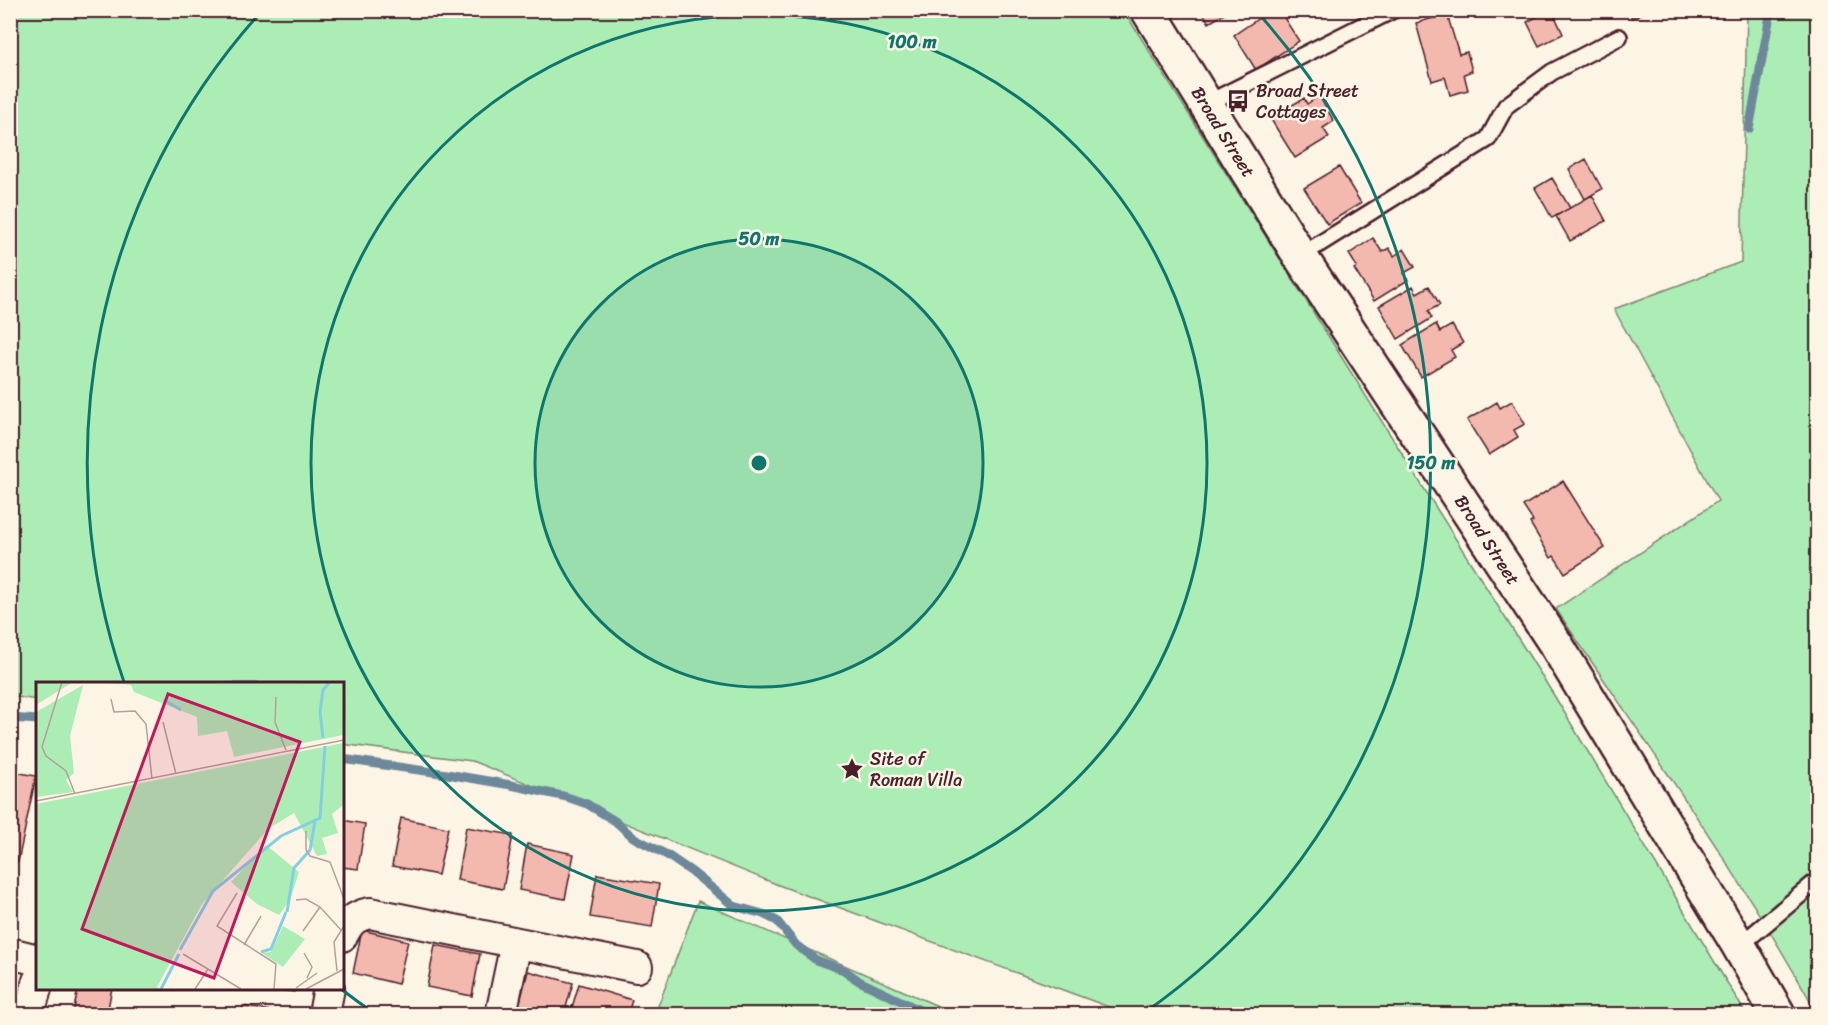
<svg xmlns="http://www.w3.org/2000/svg" width="1828" height="1025" font-family="Sriracha,sans-serif">
	<rect width="100%" height="100%" fill="#fcf5e5"/>
	<filter id="ink" filterUnits="userSpaceOnUse"><feTurbulence type="fractalNoise" baseFrequency=".0167" numOctaves="2"/><feDisplacementMap in="SourceGraphic" scale="12" xChannelSelector="R" yChannelSelector="G"/><feConvolveMatrix kernelMatrix="1 2 1 2 8 2 1 2 1" color-interpolation-filters="sRGB"/></filter>
	<g filter="url(#ink)">
		<path fill="#acedb5" stroke="#7b8670" stroke-width="1.5" d="M11 10 1124 11 1555 697 1746 1014H1128L781 886 472 761 342 744V683H38L37 700 11 696Z
			M1747 11H1817V1013C1740 873 1645 742 1556 609L1718 501 1614 309 1741 262Z
			M698 901 956 1014H655Z"/>
		<g fill="none" stroke-linecap="round" stroke-linejoin="round">
			<path stroke="#6d889a" stroke-width="9" d="M1749 129 1771 10
				M10 718 38 720
				M342 759 447 774 511 785 567 797 587 804 615 821 633 837 667 855 692 872 734 906 763 914 777 921 796 945 816 960 844 970 859 981 928 1014"/>
		</g>
		<path fill="#f3b8ae" stroke="#4a1f2b" stroke-width="1.5" d="M1201 10H1231L1209 23Z
			M1271 10H1279L1299 41 1256 70 1234 35Z
			M1549 10H1552L1563 34 1539 46 1527 22Z
			M1628 10H1649L1632 18Z
			M1447 14 1459 54 1467 52 1472 71 1464 74 1468 90 1450 95 1445 77 1432 81 1416 23Z
			M1319 96 1334 121 1323 128 1329 137 1295 158 1270 118 1304 98 1307 104Z
			M1586 159 1602 189 1585 199 1569 169Z
			M1339 167 1361 203 1327 224 1304 188Z
			M1552 178 1570 208 1552 218 1535 188Z
			M1592 195 1606 221 1570 241 1556 216Z
			M1373 238 1382 252 1389 248 1394 256 1404 249 1415 267 1404 273 1408 280 1374 301 1354 269 1357 267 1349 254Z
			M1413 286 1417 293 1429 286 1440 305 1428 311 1432 318 1398 339 1379 306Z
			M1436 324 1440 332 1452 325 1463 343 1451 350 1455 357 1421 377 1402 345Z
			M1512 401 1525 424 1514 430 1518 437 1489 455 1467 420 1497 402 1500 408Z
			M1563 481 1605 548 1565 573 1554 556 1551 558 1530 523 1533 521 1523 506Z
			M10 771 36 776 18 862 10 861Z
			M401 818 448 828 438 875 392 866Z
			M342 820 365 824 358 869 342 867Z
			M466 827 513 835 503 889 457 880Z
			M527 844 574 854 565 899 519 890Z
			M597 874 659 884 652 927 590 917Z
			M362 930 408 941 398 984 353 973Z
			M435 945 480 954 472 996 427 987Z
			M528 971 573 983 564 1014 517 1013Z
			M579 984 632 1000 628 1014H570Z
			M78 988H112L107 1014H73Z
			M271 988H295L294 992Z
			M243 1006 287 1014H242Z"/>
		<g fill="none" stroke-linecap="round" stroke-linejoin="round">
			<g stroke="#4a1f2b" stroke-width="20">
				<path id="lane" d="M1206 104 1393 10
					M1300 256 1488 139 1506 106 1552 72 1619 37
					M1739 946 1818 880"/>
			</g>
			<g stroke="#4a1f2b" stroke-width="34">
				<path id="street" d="M342 936C349 922 354 916 370 913L637 967
					M10 953 38 960
					M29 1014 38 981
					M324 1014 329 988
					M501 1014 516 943"/>
			</g>
			<g stroke="#4a1f2b" stroke-width="38">
				<path id="secondary" d="M1148 10 1300 256 1557 646 1739 946 1778 1014"/>
			</g>
			<use href="#lane" stroke="#fcf5e5" stroke-width="15"/>
			<use href="#street" stroke="#fcf5e5" stroke-width="30"/>
			<use href="#secondary" stroke="#fcf5e5" stroke-width="33"/>
		</g>
	</g>
	<circle cx="759" cy="463" r="224" fill="#0f766e" fill-opacity=".12"/>
	<g fill="none" stroke="#0f766e" stroke-width="3">
		<circle cx="759" cy="463" r="224"/>
		<circle cx="759" cy="463" r="448"/>
		<path d="M374 1013A672 672 0 0 1 341 989M124 682A672 672 0 0 1 260 13M1258 13A672 672 0 0 1 1144 1013"/>
	</g>
	<defs>
		<g id="bus-bare" transform="scale(1.8)"><path d="M-5-6H5V4H4V6H2V4H-2V6H-4V4H-5ZM-3.5-4V0h7V-4ZM-3.5 1.2v1.5H-2V1.2ZM2 1.2v1.5H3.5V1.2Z" fill="#4a1f2b" stroke="#fcf5e5" stroke-width="2.5" paint-order="stroke"/></g>
		<g id="sight-bare" transform="scale(1.8)"><path d="M0-6L1.8-2.2L6-1.7L2.9 1.2L3.7 5.4L0 3.3L-3.7 5.4L-2.9 1.2L-6-1.7L-1.8-2.2Z" fill="#4a1f2b" stroke="#fcf5e5" stroke-width="2.5" paint-order="stroke"/></g>
	</defs>
	<g fill-rule="evenodd">
		<use href="#bus-bare" x="1238" y="101"/>
		<use href="#sight-bare" x="852" y="769"/>
	</g>
	<g text-anchor="middle" stroke-width="5" stroke-linejoin="round" paint-order="stroke">
		<g font-size="18" fill="#4a1f2b" stroke="#fcf5e5" text-anchor="start">
			<text x="1256" y="97">Broad Street<tspan x="1256" dy="21">Cottages</tspan></text>
			<text x="870" y="765">Site of<tspan x="870" dy="21">Roman Villa</tspan></text>
		</g>
		<g font-size="18" fill="#4a1f2b" stroke="#fcf5e5">
			<text transform="translate(1223 132) rotate(58)" y="6">Broad Street</text>
			<text transform="translate(1487 540) rotate(57)" y="6">Broad Street</text>
		</g>
	</g>
	<g transform="translate(36 682)">
		<rect width="308" height="308" fill="#fcf5e5"/>
		<path d="M0 0H37L0 23ZM54 0H307V53L198 75 191 49 162 54 161 35 98 10 95 3ZM47 3 34 54 38 91 30 98 37 110 0 115V30ZM307 61V123L296 132 302 151 286 156 291 172 281 174 258 131 232 147 166 222 121 305 125 307H0V122ZM230 163 263 190 254 218 243 233 221 222 195 200ZM247 244 269 257 247 285 226 271 235 270Z" fill="#acedb5"/>
		<path fill="none" stroke="#84cee4" stroke-width="3" d="M128 18 145 28M287 56 284 30 287 8 294 0M251 230 258 186 274 168 279 139M144 268 177 209 245 154 284 136 289 64M225 270 235 267 250 230M125 307 143 272"/>
		<path fill="none" stroke="#b59f9b" stroke-width="1.5" d="M26 0 6 65 10 74 30 89 39 112M240 15 239 40 250 68M75 17 78 30 99 29 110 42 116 97M127 40 140 92M0 119 308 58M270 149V168L274 174 294 180M294 180 308 217M201 211 181 244 240 282 238 307M260 218 270 217 284 225 305 248M267 249 284 225M208 263 225 234M268 271 276 285 271 296M147 272 205 307M301 289 298 260 308 244M260 306 281 291M159 307 172 287M270 307 308 287"/>
		<path fill="#c2185b" fill-opacity="0.15" stroke="#c2185b" stroke-width="3" d="M132 12 264 60 178 296 46 247Z"/>
		<rect width="308" height="308" fill="none" stroke="#4a1f2b" stroke-width="3"/>
	</g>
	<circle cx="759" cy="463" r="9" fill="#0f766e" stroke="#fcf5e5" stroke-width="3"/>
	<g font-size="18" text-anchor="middle" font-weight="bold" fill="#0f766e" stroke="#fcf5e5" stroke-width="5" stroke-linejoin="round" paint-order="stroke">
		<text x="912" y="48">100 m</text>
		<text x="759" y="245">50 m</text>
		<text x="1431" y="469">150 m</text>
	</g>
	<rect width="1828" height="1025" fill="none" stroke="#fcf5e5" stroke-width="36"/>
	<rect x="18" y="18" width="1792" height="989" fill="none" stroke="#4a1f2b" stroke-width="2" filter="url(#ink)"/>
</svg>
